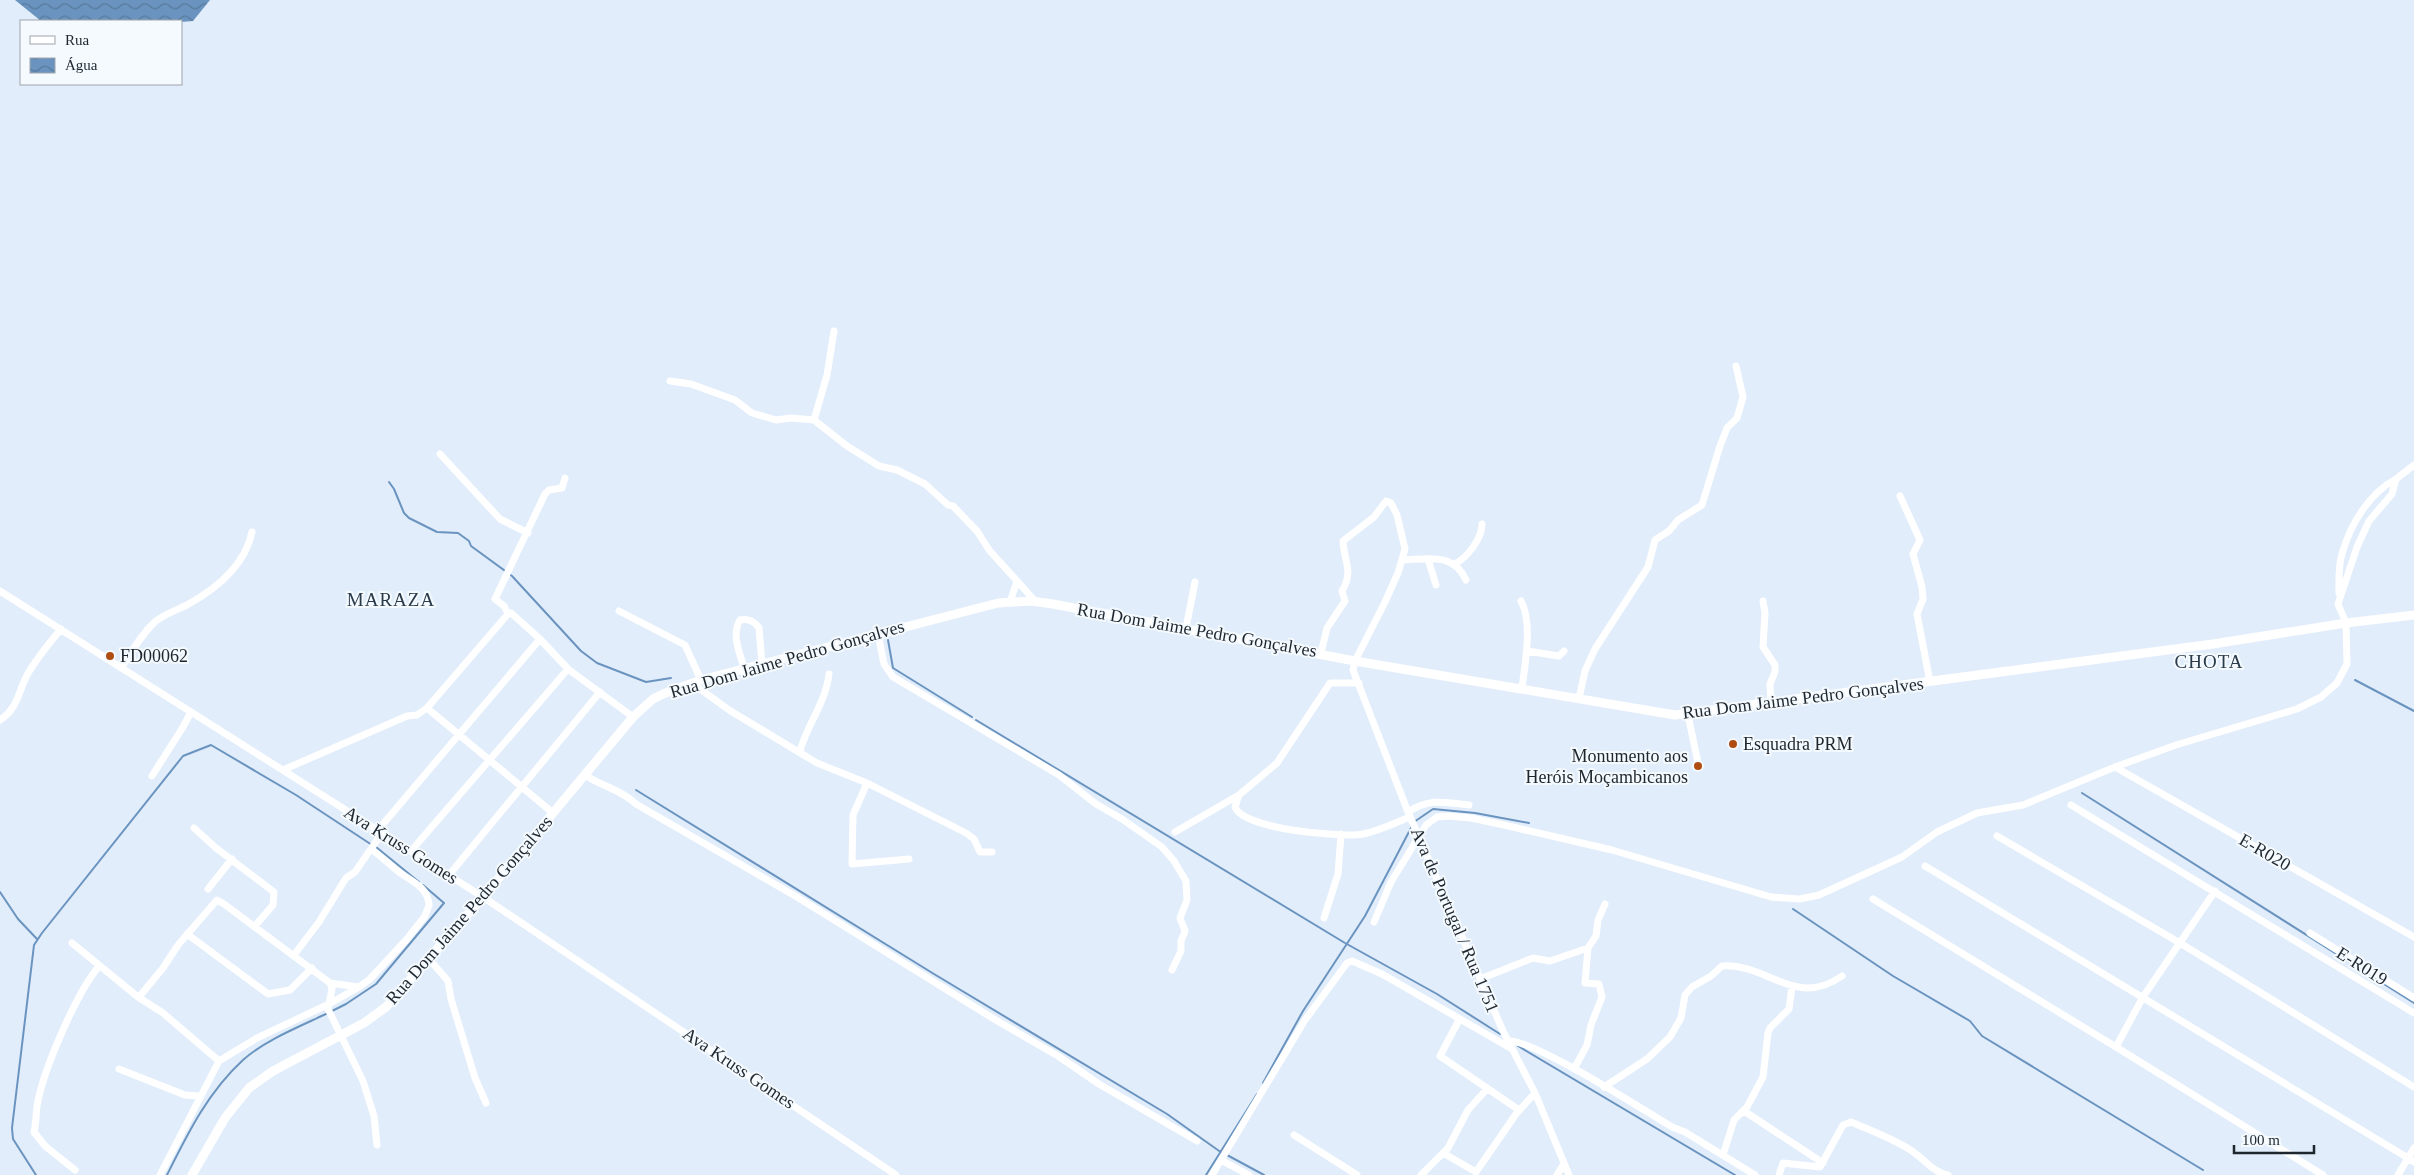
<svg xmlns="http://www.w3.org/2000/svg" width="2414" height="1175" font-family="'Times New Roman',serif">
	<defs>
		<pattern id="water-waves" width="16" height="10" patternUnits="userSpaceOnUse" patternTransform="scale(1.25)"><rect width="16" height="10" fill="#6a94bf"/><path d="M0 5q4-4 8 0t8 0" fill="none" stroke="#57799c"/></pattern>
	</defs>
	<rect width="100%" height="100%" fill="#e1edfb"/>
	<path fill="url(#water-waves)" d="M15 0H210L193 21 181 22 41 21Z"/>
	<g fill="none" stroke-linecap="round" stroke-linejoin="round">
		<path stroke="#6a94bf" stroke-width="2" d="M389 482 394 489 404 513 409 518 437 532 458 533 469 541 471 546 512 576 581 651 597 663 646 682 671 678
			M888 640 893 668 972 717
			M2355 680 2414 711
			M976 720 1345 943 1437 994 1500 1034
			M636 790 934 974 1167 1114 1222 1153
			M2082 793 2414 1003
			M1414 822 1433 809 1475 813 1529 823
			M376 847 419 882
			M0 892 18 919 37 939
			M1793 909 1893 976 1970 1021 1982 1036 2203 1170
			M332 1011 346 1004 376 984 444 903 423 885
			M1518 1046 1735 1175
			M1263 1083 1303 1011 1365 916 1412 826
			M1227 1155 1264 1175
			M36 1175 13 1139 12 1128 34 945 42 933 183 756 211 745 296 795 372 845
			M167 1175C188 1133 208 1092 243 1060 265 1040 301 1026 328 1013
			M1206 1175 1257 1094"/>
		<path stroke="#fff" stroke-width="7" d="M670 381 691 384 735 400 752 413 776 420 791 418 814 420 847 446 879 466 897 470 925 484 948 505 953 506 977 531 989 550 1036 602
			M814 420 827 375 834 331
			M440 454 500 519 528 533
			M565 478 562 488 549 490 545 494 495 599 504 606 508 614 511 613 540 639 568 669 633 717
			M1900 496 1920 540 1913 554 1922 587 1923 599 1917 614 1930 682
			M1428 559 1436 585
			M1402 560C1428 559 1453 552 1466 580
			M1455 564C1468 557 1482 538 1482 524
			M0 591 483 897 896 1175
			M2339 593C2339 581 2338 566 2342 554 2350 525 2369 493 2396 479
			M1521 601C1533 623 1525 664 1522 688
			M1763 601 1765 613 1763 647 1775 665V672L1770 684 1771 703
			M1010 602 1017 581
			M619 611 685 645 701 680
			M1186 628 1195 582
			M878 634 884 664 893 677 1059 775 1096 804 1122 819 1162 847 1174 861 1186 881 1187 900 1180 918 1185 931 1181 941V951L1172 970
			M1527 651 1559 656 1564 651
			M1321 653 1327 628 1345 601 1342 591C1354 571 1344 562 1343 541L1374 517 1386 501 1391 503 1397 515 1405 549 1398 573 1385 602 1355 661 1353 670 1408 812 1503 1031 1535 1093 1569 1175
			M121 668C132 652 141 634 156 621 165 614 177 610 187 605 216 589 245 566 252 532
			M744 668C740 653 731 635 740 620 748 618 755 622 759 628L762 664
			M692 683 729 710 817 763 867 783 966 833 974 839 980 852H992
			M1579 698 1585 671 1595 649 1648 567 1655 540 1669 531 1678 520 1702 505 1720 446 1727 428 1737 418 1743 397 1736 366
			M427 708 553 813
			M1688 715 1698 763
			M0 720C17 709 18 694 26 677 35 660 48 645 61 629
			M800 751C807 725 826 702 829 674
			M2115 767 2414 937
			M283 770 407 716 417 715 427 708 508 614
			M585 775C601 786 622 790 636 804L797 897 994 1019 1058 1056 1099 1084 1197 1141
			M152 776 183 727 191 712
			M867 783 853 815 852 864 909 859
			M1239 795 1235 807C1243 829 1341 838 1363 834 1379 831 1395 823 1410 817
			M2071 805 2414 1013
			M1408 812C1430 798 1444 802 1469 805
			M194 828 216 848 274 892 273 905 255 926
			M378 830 540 639
			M1175 832 1239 795 1277 763 1330 683H1359
			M1997 836 2180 943 2414 1087
			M411 851 568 669
			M1925 866 2408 1158 2414 1148
			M449 875 600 692
			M208 889 232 859
			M1873 899 2116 1047 2143 997 2215 891
			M1324 918 1338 874 1341 834
			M1374 922 1391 882 1426 825 1437 817 1448 816 1471 818 1504 825 1612 850 1771 897 1800 899 1819 895 1902 857 1937 832 1977 813 2023 805 2115 767 2176 745 2297 709 2321 697 2337 683 2347 664 2346 623 2338 604 2357 547 2369 521 2392 494 2396 479 2414 465
			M2310 933 2414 998
			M187 934 268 994 290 990 312 968
			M72 943 138 997 163 1013 219 1061
			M294 955 319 922 346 878 355 872 382 833
			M429 959 448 981 451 999 475 1078 486 1103
			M1480 979 1533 958 1550 961 1588 948
			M330 983 359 987
			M139 997 163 968 178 945 217 900 224 904 330 983 332 989 328 1009 363 1081 374 1116 377 1145
			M1459 1020 1440 1056 1519 1110
			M1508 1041C1532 1038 1645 1111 1672 1127L1685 1132 1755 1175
			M2116 1047 2323 1175
			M119 1069 185 1095 199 1096
			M1574 1069 1587 1045 1591 1025 1602 997 1599 984 1585 983 1588 948 1596 936 1598 920 1605 904
			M1604 1087 1647 1059 1670 1037 1681 1018 1685 995 1692 987 1711 976 1722 966C1768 963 1795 1009 1842 976
			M1744 1111 1823 1163
			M1294 1135 1357 1175
			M1443 1153 1476 1172 1516 1114 1535 1093
			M1723 1155 1734 1120 1747 1107 1763 1077 1768 1033 1770 1028 1789 1009 1792 987
			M1221 1160 1249 1175
			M75 1170 45 1146 34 1132C36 1124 36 1115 37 1106 43 1070 76 994 99 966
			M160 1175 219 1061 257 1038 329 1004 359 987 370 979 407 939 425 916 429 905C428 887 411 881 399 872 390 865 381 856 371 849
			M1212 1175 1305 1020 1347 963 1352 961 1382 974 1512 1049
			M1421 1175 1448 1148 1468 1110 1487 1089
			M1557 1175 1564 1164
			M1779 1175 1783 1163 1820 1167 1843 1125 1851 1122C1872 1131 1894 1139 1912 1151 1924 1159 1934 1173 1948 1175
			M2398 1175 2408 1158 2414 1162"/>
		<path stroke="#fff" stroke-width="9" d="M192 1175 225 1118 249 1088 273 1071 364 1023 386 1007 483 897 633 717 653 699 663 694 701 680 998 603 1031 601 1053 604 1355 661 1675 715 2213 644 2346 623 2414 615"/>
	</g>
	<g fill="#af4c11" stroke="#f5fafe" stroke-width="2">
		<circle cx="110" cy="656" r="5"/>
		<circle cx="1733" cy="744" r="5"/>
		<circle cx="1698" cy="766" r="5"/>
	</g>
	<g text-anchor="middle" stroke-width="4" stroke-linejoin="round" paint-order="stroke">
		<g font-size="18" fill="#1e262e" stroke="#f5fafe">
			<text transform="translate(1197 630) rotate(10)" y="6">Rua Dom Jaime Pedro Gonçalves</text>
			<text transform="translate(787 659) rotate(-16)" y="6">Rua Dom Jaime Pedro Gonçalves</text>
			<text transform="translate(1803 698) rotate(-7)" y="6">Rua Dom Jaime Pedro Gonçalves</text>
			<text transform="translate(401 845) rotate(32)" y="6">Ava Kruss Gomes</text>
			<text transform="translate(2265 852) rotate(30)" y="6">E-R020</text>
			<text transform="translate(469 910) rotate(-49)" y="6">Rua Dom Jaime Pedro Gonçalves</text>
			<text transform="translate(1455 920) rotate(67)" y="6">Ava de Portugal / Rua 1751</text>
			<text transform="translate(2362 966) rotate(32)" y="6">E-R019</text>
			<text transform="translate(739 1068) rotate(34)" y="6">Ava Kruss Gomes</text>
		</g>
		<g font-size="18" fill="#1e262e" stroke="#f5fafe" text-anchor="start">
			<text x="120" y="662">FD00062</text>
			<text x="1743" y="750">Esquadra PRM</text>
			<text x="1688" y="762" text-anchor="end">Monumento aos<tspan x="1688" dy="21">Heróis Moçambicanos</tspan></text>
		</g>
		<g font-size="19" letter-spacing="1" fill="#2a3b4c" stroke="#f5fafe">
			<text x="391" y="606">MARAZA</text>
			<text x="2209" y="668">CHOTA</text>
		</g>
	</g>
	<rect x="20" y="20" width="162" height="65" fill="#f5fafe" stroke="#9fa5ab"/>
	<rect x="30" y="36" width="25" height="8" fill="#ffffff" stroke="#9fa5ab"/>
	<text x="65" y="45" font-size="15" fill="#1e262e">Rua</text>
	<rect x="30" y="58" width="25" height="15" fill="url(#water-waves)" stroke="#9fa5ab"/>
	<text x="65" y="70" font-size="15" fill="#1e262e">Água</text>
	<path d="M2234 1145v8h80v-8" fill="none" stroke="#1e262e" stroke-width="2.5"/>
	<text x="2242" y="1145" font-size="15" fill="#1e262e" stroke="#f5fafe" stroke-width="4" paint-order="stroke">100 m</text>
</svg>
